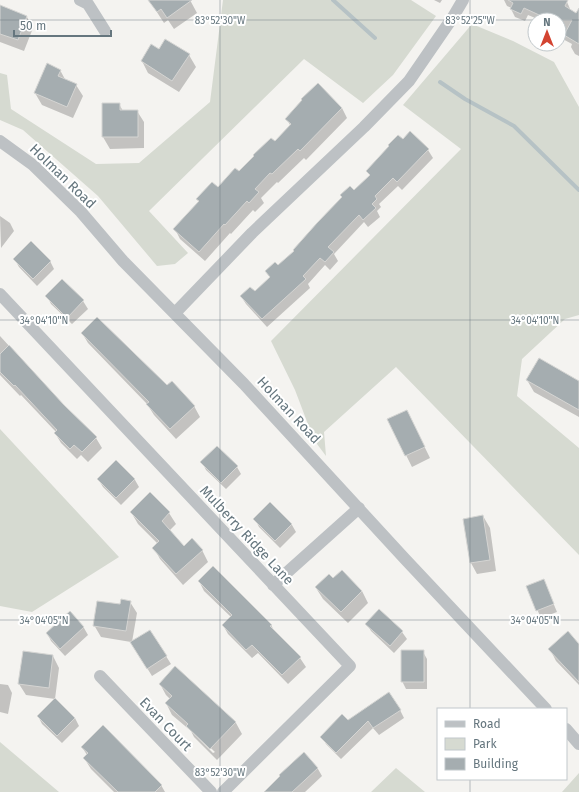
<svg xmlns="http://www.w3.org/2000/svg" width="579" height="792" font-family="'Fira Sans',sans-serif">
	<rect width="100%" height="100%" fill="#f4f3f0"/>
	<path fill="#d6dad1" d="M223 0H411L436 16 393 75 363 103 304 59 149 211 188 253 175 264 157 266 98 196 23 130 0 120V73L7 75 11 109 96 164 139 163 210 102Z
		M472 24 513 41 554 62 579 107V315L565 319 522 359 517 396 579 448V555L396 367 324 432 326 456 314 440 295 390 271 341 461 149 403 105Z
		M0 429 119 557 32 612 0 606Z
		M0 742 59 792H0Z
		M396 768 425 792H371Z
		M579 773V792H562Z"/>
	<path fill="#0003" d="M149 0H190L197 13 174 29 168 20 164 23Z
		M434 0H442L440 3Z
		M504 0H563L567 2 571 11 579 15V56L575 54 571 47 572 44 559 37V20H540L528 15 525 21 515 17 511 9 512 8 507 6Z
		M0 7 27 17 33 28 24 51 0 42Z
		M189 55 196 67 179 92 148 73 142 61Z
		M60 70 66 81 76 85 83 96 73 118 42 105 35 93Z
		M318 85 342 108 347 118 306 160 304 158 278 183 277 182 261 198 264 203 255 212 253 210 231 234 230 233 205 261 180 239 175 229 199 202 197 199 218 188 239 173 275 142 290 125 287 119Z
		M103 104H119L123 111H137L144 122V148L110 149 103 137Z
		M403 140 428 150 433 158 402 190 398 186 379 204 381 207 377 211 380 217 368 227 364 222 334 254 338 261 330 270 325 265 308 284 310 288 267 327 246 304 241 296 255 293 270 278 266 271 278 267 295 251 370 176 367 171Z
		M0 216 10 223 14 231 1 248Z
		M15 260 50 261 54 269 37 286 19 267Z
		M62 280 83 301 88 309 72 324 51 304 47 296Z
		M82 333 167 386 194 406 200 417 176 439 154 415 147 404 88 343Z
		M0 336 64 406 96 438 102 448 88 462 81 455 77 459 61 443 55 433 56 432 21 395 20 396 0 375Z
		M527 380 579 382V417L534 392Z
		M407 411 430 458 412 467 406 455Z
		M116 461 135 480 139 487 121 505 103 487 98 479Z
		M202 462 237 467 241 474 226 489 206 470Z
		M150 494 169 513 176 524 169 531 184 547 202 550 208 562 183 585 160 559 154 548 158 544 138 524 131 512Z
		M270 503 292 525 296 532 280 548 259 527 255 519Z
		M483 516 490 528 496 571 477 574 471 563Z
		M333 580 362 591 368 603 348 623 323 599 316 588Z
		M199 581 271 625 276 634 300 658 306 667 288 684 258 653 252 658 228 634 223 625 231 617 204 591Z
		M527 587 547 588 557 612 541 618Z
		M130 602 137 613 132 642 150 631 171 664 152 676 131 642 101 637 94 625 121 605Z
		M379 611 402 632 407 639 394 653 371 631 367 624Z
		M70 613 84 628 88 635 65 656 51 641 47 633Z
		M579 645V685L556 661 550 649Z
		M423 652 427 659V689H406L402 681Z
		M53 656 59 668 55 699 26 695 19 684Z
		M175 667 236 723 242 734 217 760 194 737 191 731 213 753 215 752 191 729V731L172 715 166 703 170 699 166 695 160 684Z
		M0 684 8 685 12 693 8 714 0 712Z
		M400 710 404 718 379 735 373 728 341 759 326 744 322 737 348 722Z
		M38 716 75 718 79 726 62 743 42 724Z
		M82 747 161 785 165 792H114L91 769 84 758 87 755Z
		M304 754 318 769 322 776 305 792H265Z"/>
	<g fill="none" stroke-linecap="round" stroke-linejoin="round">
		<path stroke="#b6c2c5" stroke-width="4" d="M333 0 375 38
			M440 82 465 99 514 126 579 190"/>
	</g>
	<path fill="#a5adb0" stroke="#d5d5d3" d="M148 0H192L167 18 161 9 157 12Z
		M508 0H568L565 6 576 13 579 8V44L564 35 572 20H550L524 8 521 14 510 9 513 3Z
		M0 5 27 16 18 40 0 34Z
		M165 39 190 54 172 81 141 61 151 44 159 49Z
		M47 63 61 70 58 76 77 84 67 107 34 93Z
		M318 83 342 108 300 151 298 149 272 174 270 173 255 189 259 192 249 203 247 201 225 225 224 224 199 252 173 229 199 201 196 199 212 182 218 187 235 168 239 171 254 156 253 155 271 138 275 141 291 124 285 119 302 100 301 99Z
		M102 103H120V110H138V137H102Z
		M410 131 429 149 397 182 393 178 375 196 377 199 372 204 376 208 363 220 359 215 328 247 334 252 325 262 320 258 303 276 306 279 262 319 240 296 250 287 255 291 270 277 265 271 275 262 278 265 294 251 293 250 317 223 342 197 340 195 350 186 354 190 370 175 366 171 389 146 388 145 398 135 403 139Z
		M31 241 51 261 33 279 13 259Z
		M62 279 84 300 67 318 45 296Z
		M97 317 167 385 172 381 195 406 170 429 146 404 149 402 81 333Z
		M9 345 64 405 97 437 82 452 74 445 70 449 54 433 57 430 15 385 14 386 0 372V354Z
		M539 358 579 381V410L526 380Z
		M407 410 425 447 405 456 387 419Z
		M217 446 238 466 221 483 200 462Z
		M116 460 135 479 116 498 97 479Z
		M150 492 170 512 162 521 184 546 192 538 203 550 176 574 152 548 159 541 130 512Z
		M270 502 292 524 275 541 253 519Z
		M483 515 490 560 470 563 463 519Z
		M213 566 272 625 270 626 301 657 282 675 252 645 246 650 222 625 232 615 198 581Z
		M342 570 362 591 341 612 315 587 329 574 333 578Z
		M544 579 554 604 536 611 526 586Z
		M121 599 131 601 126 631 93 626 97 601 120 604Z
		M379 609 403 631 390 646 365 624Z
		M70 611 84 627 60 649 46 633Z
		M150 630 167 656 147 669 130 642Z
		M568 631 579 644V682L548 649Z
		M401 650H424V682H401Z
		M23 651 53 655 49 688 18 684Z
		M175 666 236 722 210 749 186 726 188 724 165 703 172 696 159 684Z
		M389 692 401 710 373 728 368 721 336 753 320 737 342 714 348 720Z
		M55 698 75 718 57 736 37 716Z
		M103 725 162 785 155 792H118L83 758 88 753 81 747Z
		M304 752 318 768 292 792H264L280 776 279 775Z"/>
	<g fill="none" stroke-linecap="round" stroke-linejoin="round">
		<path stroke="#bdc1c4" stroke-width="12" d="M80 0 88 4 105 31
			M0 141 33 165 81 212 123 261 244 384 405 559 546 709
			M0 294 350 666 223 792
			M175 313 252 233 364 127 409 81 453 17 463 0
			M273 585 359 508
			M100 676 211 792
			M566 729 579 744"/>
	</g>
	<path fill="none" stroke="#65767e" stroke-width="1" stroke-opacity="0.45" d="M220 0V792M470 0V709M0 20H579M0 320H579M0 620H579M470 779V792"/>
	<g text-anchor="middle" stroke-width="4" stroke-linejoin="round" paint-order="stroke">
		<g font-size="14" fill="#65767e" stroke="#fff">
			<text transform="translate(63 176) rotate(44)" y="5">Holman Road</text>
			<text transform="translate(289 410) rotate(47)" y="5">Holman Road</text>
			<text transform="translate(247 535) rotate(47)" y="5">Mulberry Ridge Lane</text>
			<text transform="translate(166 724) rotate(46)" y="5">Evan Court</text>
		</g>
	</g>
	<g font-size="10" text-anchor="middle" fill="#65767e" stroke="#fff" stroke-width="4" stroke-linejoin="round" paint-order="stroke">
		<text x="220" y="24">83°52'30"W</text>
		<text x="470" y="24">83°52'25"W</text>
		<text x="44" y="324">34°04'10"N</text>
		<text x="535" y="324">34°04'10"N</text>
		<text x="44" y="624">34°04'05"N</text>
		<text x="535" y="624">34°04'05"N</text>
		<text x="220" y="776">83°52'30"W</text>
	</g>
	<rect x="437" y="708" width="130" height="72" fill="#ffffff" stroke="#c1c8cb"/>
	<rect x="445" y="721" width="20" height="6" fill="#bdc1c4" stroke="#c1c8cb"/>
	<text x="473" y="728" font-size="12" fill="#65767e">Road</text>
	<rect x="445" y="738" width="20" height="12" fill="#d6dad1" stroke="#c1c8cb"/>
	<text x="473" y="748" font-size="12" fill="#65767e">Park</text>
	<rect x="445" y="758" width="20" height="12" fill="#a5adb0" stroke="#c1c8cb"/>
	<text x="473" y="768" font-size="12" fill="#65767e">Building</text>
	<g transform="translate(547 32)"><circle r="19" fill="#ffffff" stroke="#c1c8cb"/>
	<path d="M0-3L7 15L0 10L-7 15Z" fill="#d34431"/>
	<text y="-6" font-size="11" font-weight="bold" text-anchor="middle" fill="#65767e">N</text>
	</g>
	<path d="M14 30v6h97v-6" fill="none" stroke="#65767e" stroke-width="2"/>
	<text x="20" y="30" font-size="12" fill="#65767e" stroke="#ffffff" stroke-width="3" paint-order="stroke">50 m</text>
</svg>
